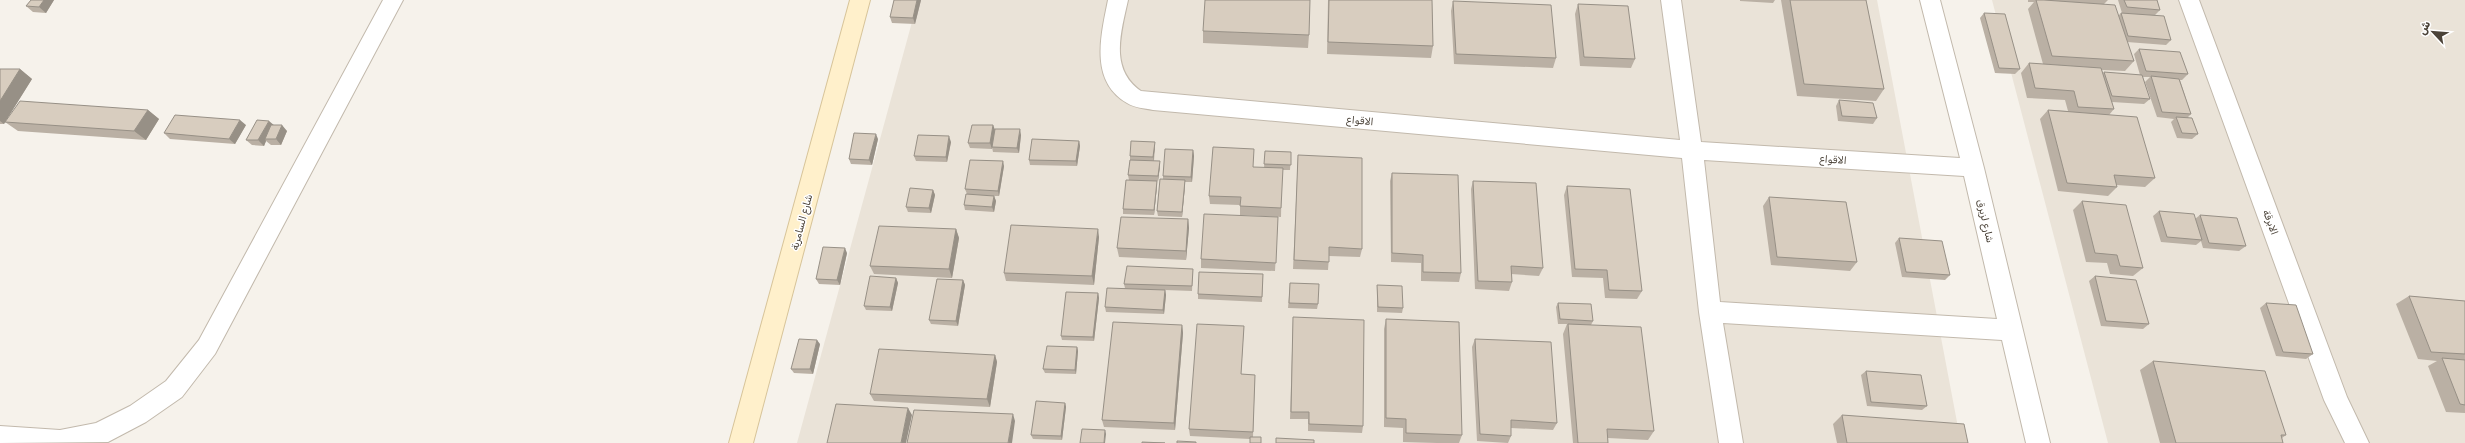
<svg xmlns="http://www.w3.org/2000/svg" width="2465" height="443" font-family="Rubik,'Noto Sans Arabic',sans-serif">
	<rect width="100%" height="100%" fill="#f6f2eb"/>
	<path fill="#eae3d8" d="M918 0H1877L1961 443H797Z
		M1992 0H2465V443H2108Z"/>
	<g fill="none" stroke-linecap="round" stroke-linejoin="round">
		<g stroke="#c2b9ac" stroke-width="2">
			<path id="street" d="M383 0H403L215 354 182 397 146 422 108 442 0 443V426L60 430 96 423 130 406 166 381 199 340Z
				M1108 0H1128C1121 32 1109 69 1141 91L1680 140 1661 0H1681L1701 142 1960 158 1920 0H1940L1984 168 2050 443H2026L2002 340 1723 323 1743 443H1719L1699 312 1682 158 1153 110C1144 108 1135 108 1127 103 1089 81 1101 35 1108 0ZM1704 160 1964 176 1997 319 1720 302Z
				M2179 0H2199L2347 397 2369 443H2345L2324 400Z"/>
		</g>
		<g stroke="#d7c499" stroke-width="2">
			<path id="secondary" d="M850 0H870L753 443H729Z"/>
		</g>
		<use href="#street" fill="#fff" fill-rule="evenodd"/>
		<use href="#secondary" fill="#fff0cb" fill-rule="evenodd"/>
	</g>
	<path fill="#bab0a4" d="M31 0H54L46 13 33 12 26 6Z
		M921 0 915 24 892 23 890 17Z
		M1328 0H1432L1433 46 1431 58 1327 54Z
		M1740 0H1775L1773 3 1740 1Z
		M1781 0H1866L1884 89 1876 101 1797 96Z
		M2028 0H2108L2104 4 2118 16 2121 13 2141 14 2122 13 2118 0H2157L2160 10 2155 15 2171 40 2166 45 2127 42 2134 61 2125 71 2102 70 2103 73 2104 72 2140 75 2134 54 2139 49 2188 74 2182 80H2180L2191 114 2188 117 2198 134 2192 139 2177 138 2171 122 2174 119 2157 117 2145 82 2150 77H2143L2150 99 2144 104 2112 102 2114 109 2109 115 2155 178 2145 187 2117 185V187L2108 196 2058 191 2040 119 2048 110 2068 111 2065 100 2027 98 2021 73 2029 63 2043 64 2028 9 2034 2H2028Z
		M1453 1 1556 58 1553 68 1454 64 1451 11Z
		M1578 4 1635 59 1631 68 1580 66 1575 14Z
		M1984 13 2020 69 2015 74 1995 73 1980 18Z
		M1203 31 1309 35 1308 48 1203 43Z
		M0 69H20L32 79 6 120 148 110 159 119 146 140 18 131 5 122 4 124H0Z
		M1839 100 1877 118 1873 124 1838 121 1836 106Z
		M246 125 235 144 170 139 164 133Z
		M274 125 287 131 281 145H271L266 141 264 146 252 145 246 140Z
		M993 125 995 130 1021 135 1019 153 993 152 992 147V149L970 148 968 143Z
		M878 139 872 165 851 164 849 159Z
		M1079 141 1080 146 1077 166 1030 165 1029 160Z
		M951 142 947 162 916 161 914 156Z
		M1155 147 1154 161 1160 166 1158 181H1157V186L1154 215 1123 214V209L1129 180 1128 175 1130 160V156Z
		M1193 150 1194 156 1192 182H1185V186L1182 217 1158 216 1157 211 1163 180V176Z
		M1265 151 1291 152 1290 170H1282L1281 217 1240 215V205L1210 204 1209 196 1264 168Z
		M1298 155 1362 249 1360 257 1329 256 1328 270 1293 269Z
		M1004 166 999 196H994L996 201 994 212 965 210 964 205 967 194 965 189Z
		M1392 173 1461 273 1459 282 1421 281V263L1391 262 1390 181Z
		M1473 181 1543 268 1539 276 1511 274 1512 282 1509 291 1475 289 1471 189Z
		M1567 186 1642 291 1637 299 1605 298 1603 278 1572 277 1564 195Z
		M933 190 935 195 931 213 908 212 906 207Z
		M1769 197 1857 262 1850 271 1771 265 1763 206Z
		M2082 201 2143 268 2133 276 2110 274 2107 263 2086 262 2073 210Z
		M2159 211 2195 219 2200 215 2246 246 2239 251 2203 248 2201 241 2196 245 2161 242 2153 216Z
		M1278 217 1275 271 1201 268V259Z
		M1188 219 1189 228 1186 260 1119 257 1117 248Z
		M956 229 959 238 952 278 874 274 870 266Z
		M1099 237 1094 285 1006 281 1004 273Z
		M1899 238 1950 275 1945 280 1902 277 1895 243Z
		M847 253 840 285 819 284 816 279Z
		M1193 269 1192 291 1165 290 1166 295 1164 314 1106 312 1105 307 1125 288 1124 284Z
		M1263 274 1262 302 1198 299V294Z
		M2095 276 2149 324 2143 329 2101 326 2089 281Z
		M896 278 898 283 892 311 866 310 864 306Z
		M963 280 965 285 958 326 931 324 929 320Z
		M1290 283 1318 304 1317 309 1288 308Z
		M1377 285 1403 308 1402 313 1377 312Z
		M1098 293 1099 298 1094 341 1062 340 1061 336Z
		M2409 296 2465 301V413L2446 412 2428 366 2437 361 2418 359 2396 304Z
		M1558 303 1593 321 1591 325 1654 431 1648 440 1608 438V443H1573L1563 334 1567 324H1558L1556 307Z
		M2266 303 2313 354 2306 359 2276 356 2260 308Z
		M1293 317 1363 426 1362 433 1308 431V419H1290Z
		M1386 319 1462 435 1459 443H1437L1403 442V428L1384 427V329Z
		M1182 325 1183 333 1175 430 1104 427 1102 420Z
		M1244 326 1241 374 1255 375 1253 437 1250 439 1190 436 1189 429Z
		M1475 339 1557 423 1553 430 1511 428V436L1508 443 1477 441 1472 347Z
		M820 344 813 374 794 373 791 369Z
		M1077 347 1078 351 1076 374 1045 373 1043 369Z
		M995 355 997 362 990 407 874 401 870 394Z
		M2153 361 2286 435 2282 438 2283 443H2160L2140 370Z
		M1866 371 1927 406 1922 410 1867 406 1861 375Z
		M1065 403 1066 407 1062 440 1033 439 1031 435Z
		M1842 415 1968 443H1837L1833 424Z"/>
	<path fill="#979086" d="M44 0H54L46 13 39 7Z
		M917 0H921L915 24 913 18Z
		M20 69 32 79 4 124 0 121V101Z
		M148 110 159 119 146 140 134 131Z
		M240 120 246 125 235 144 229 139Z
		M269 121 275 126 265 139 266 141 264 146 258 140Z
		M282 125 287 131 281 145 276 139Z
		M993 125 995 130 992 149 990 143Z
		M1020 129 1021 135 1019 153 1017 148Z
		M876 134 878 139 872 165 869 160Z
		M949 136 951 142 947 162 946 157Z
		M1079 141 1080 146 1077 166 1076 161Z
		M1155 142V147L1153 162V157Z
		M1193 150 1194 156 1192 182 1191 177Z
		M1003 161 1004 166 999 196 998 191Z
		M1160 161V166L1158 181V176Z
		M1185 180V186L1182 217V212Z
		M1157 181V186L1154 215V210Z
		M933 190 935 195 931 213 929 208Z
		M994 196 996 201 994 212 992 207Z
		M1188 219 1189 228 1186 260V251Z
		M956 229 959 238 952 278 949 269Z
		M1098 229 1099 237 1094 285 1092 276Z
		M845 248 847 253 840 285 837 280Z
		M896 278 898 283 892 311 890 307Z
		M963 280 965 285 958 326 956 321Z
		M1165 290 1166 295 1164 314 1163 310Z
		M1098 293 1099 298 1094 341 1093 337Z
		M1182 325 1183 333 1175 430 1174 423Z
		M817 340 820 344 813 374 810 369Z
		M1077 347 1078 351 1076 374 1075 370Z
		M995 355 997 362 990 407 987 399Z
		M1065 403 1066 407 1062 440 1061 436Z
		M908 408 912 415 906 443H901Z
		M1013 414 1015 421 1012 443H1008Z
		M1105 430 1106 434 1105 443H1104Z"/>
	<path fill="#d8cdbf" stroke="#979086" d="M31 0H44L39 7 26 6Z
		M894 0H917L913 18 890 17Z
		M1205 0H1310L1309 35 1203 31Z
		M1329 0H1432L1433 46 1328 42Z
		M1790 0H1866L1884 89 1804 84Z
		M2036 0H2044L2115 5 2134 61 2052 56Z
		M2124 0H2157L2160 10 2127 7Z
		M1453 1 1551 5 1556 58 1456 54Z
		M1578 4 1628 6 1635 59 1584 57Z
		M1984 13 2005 14 2020 69 1999 68Z
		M2121 13 2164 16 2171 40 2128 36Z
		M2139 49 2180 52 2188 74 2146 71Z
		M2029 63 2101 68 2114 109 2078 107 2074 91 2035 88Z
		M0 69H20L0 101Z
		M2104 72 2142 75 2150 99 2112 96Z
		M2151 76 2179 79 2191 114 2162 112Z
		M1839 100 1873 103 1877 118 1842 116Z
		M20 101 148 110 134 131 5 122Z
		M2048 110 2137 117 2155 178 2114 175 2117 187 2067 183Z
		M175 115 240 120 229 139 164 133Z
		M2176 117 2192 118 2198 134 2182 133Z
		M257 120 269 121 258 140H246Z
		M271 125H282L276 139H265Z
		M972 125H993L990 143H968Z
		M995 129H1020L1017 148 992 147Z
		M854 133 876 134 869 160 849 159Z
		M918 135 949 136 946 157 914 156Z
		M1032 139 1079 141 1076 161 1029 160Z
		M1131 141 1155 142 1153 157 1130 156Z
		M1213 147 1254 149 1253 167 1283 168 1281 208 1240 206 1241 197 1209 196Z
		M1165 149 1193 150 1191 177 1163 176Z
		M1265 151 1291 152V165L1264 164Z
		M1298 155 1362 158V249L1329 247V262L1294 260Z
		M970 160 1003 161 998 191 965 189Z
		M1130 160 1160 161 1158 176 1128 175Z
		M1392 173 1458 175 1461 273 1423 272V255L1392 253Z
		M1160 179 1185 180 1182 212 1157 211Z
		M1126 180 1157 181 1154 210 1123 209Z
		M1473 181 1536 183 1543 268 1511 266 1512 282 1478 281Z
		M1567 186 1630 189 1642 291 1609 290 1607 270 1575 269Z
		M910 188 933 190 929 208 906 207Z
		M966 194 994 196 992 207 964 205Z
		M1769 197 1846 202 1857 262 1777 257Z
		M2082 201 2126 205 2143 268 2120 266 2117 255 2095 253Z
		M2159 211 2194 214 2202 240 2167 237Z
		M1204 214 1278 217 1276 263 1201 259Z
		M2200 215 2237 218 2246 246 2209 243Z
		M1121 217 1188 219 1186 251 1117 248Z
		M1011 225 1098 229 1092 276 1004 273Z
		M879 226 956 229 949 269 870 266Z
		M1899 238 1942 241 1950 275 1906 272Z
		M823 247 845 248 837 280 816 279Z
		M1127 266 1193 269 1192 286 1124 284Z
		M1199 272 1263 274 1262 297 1198 294Z
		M870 276 896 278 890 307 864 306Z
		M2095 276 2136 280 2149 324 2106 321Z
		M937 279 963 280 956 321 929 320Z
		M1290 283 1319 284 1318 304 1289 303Z
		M1377 285 1402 286 1403 308 1378 307Z
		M1107 288 1165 290 1163 310 1105 307Z
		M1066 292 1098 293 1093 337 1061 336Z
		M2409 296 2465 301V354L2431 352Z
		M1558 303 1591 304 1593 321 1560 319Z
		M2266 303 2296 305 2313 354 2283 352Z
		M1293 317 1364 320 1363 426 1309 424V412H1291Z
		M1386 319 1459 322 1462 435 1406 433V419L1386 418Z
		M1113 322 1182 325 1174 423 1102 420Z
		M1197 324 1244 326 1241 374 1255 375 1253 432 1189 429Z
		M1568 324 1641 327 1654 431 1607 429 1608 443H1578Z
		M799 339 817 340 810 369H791Z
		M1475 339 1551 342 1557 423 1511 420V436L1480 434Z
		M1047 346 1077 347 1075 370 1043 369Z
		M879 349 995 355 987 399 870 394Z
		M2442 358 2465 360V405L2460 404Z
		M2153 361 2265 371 2286 435H2281L2283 443H2176Z
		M1866 371 1921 375 1927 406 1871 402Z
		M1036 401 1065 403 1061 436 1031 435Z
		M836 404 908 408 901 443H827Z
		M914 410 1013 414 1008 443H907Z
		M1842 415 1964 424 1968 443H1847Z
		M1082 429 1105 430 1104 443H1080Z
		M1250 437H1261V443H1250Z
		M1276 438 1314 440V443H1276Z
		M1177 441 1196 442V443H1177Z
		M1142 442 1165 443H1142Z"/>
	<g text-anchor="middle" stroke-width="3" stroke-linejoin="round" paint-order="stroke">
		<g font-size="10" fill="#4a4238" stroke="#fff">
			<text transform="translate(1360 120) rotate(5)" y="4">الاقواع</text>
			<text transform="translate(1833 159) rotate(4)" y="4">الاقواع</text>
			<text transform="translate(1986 221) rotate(77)" y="4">شارع لزيرق</text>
			<text transform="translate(801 222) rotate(-75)" y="4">شارع السامرية</text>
			<text transform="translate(2271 222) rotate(70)" y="4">الابرقة</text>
		</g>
	</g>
	<g transform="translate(2433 32) rotate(296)" stroke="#ffffff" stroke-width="3" paint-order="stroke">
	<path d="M0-3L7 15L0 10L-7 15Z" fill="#4a4238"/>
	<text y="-6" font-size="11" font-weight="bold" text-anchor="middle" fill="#4a4238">ش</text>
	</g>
</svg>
